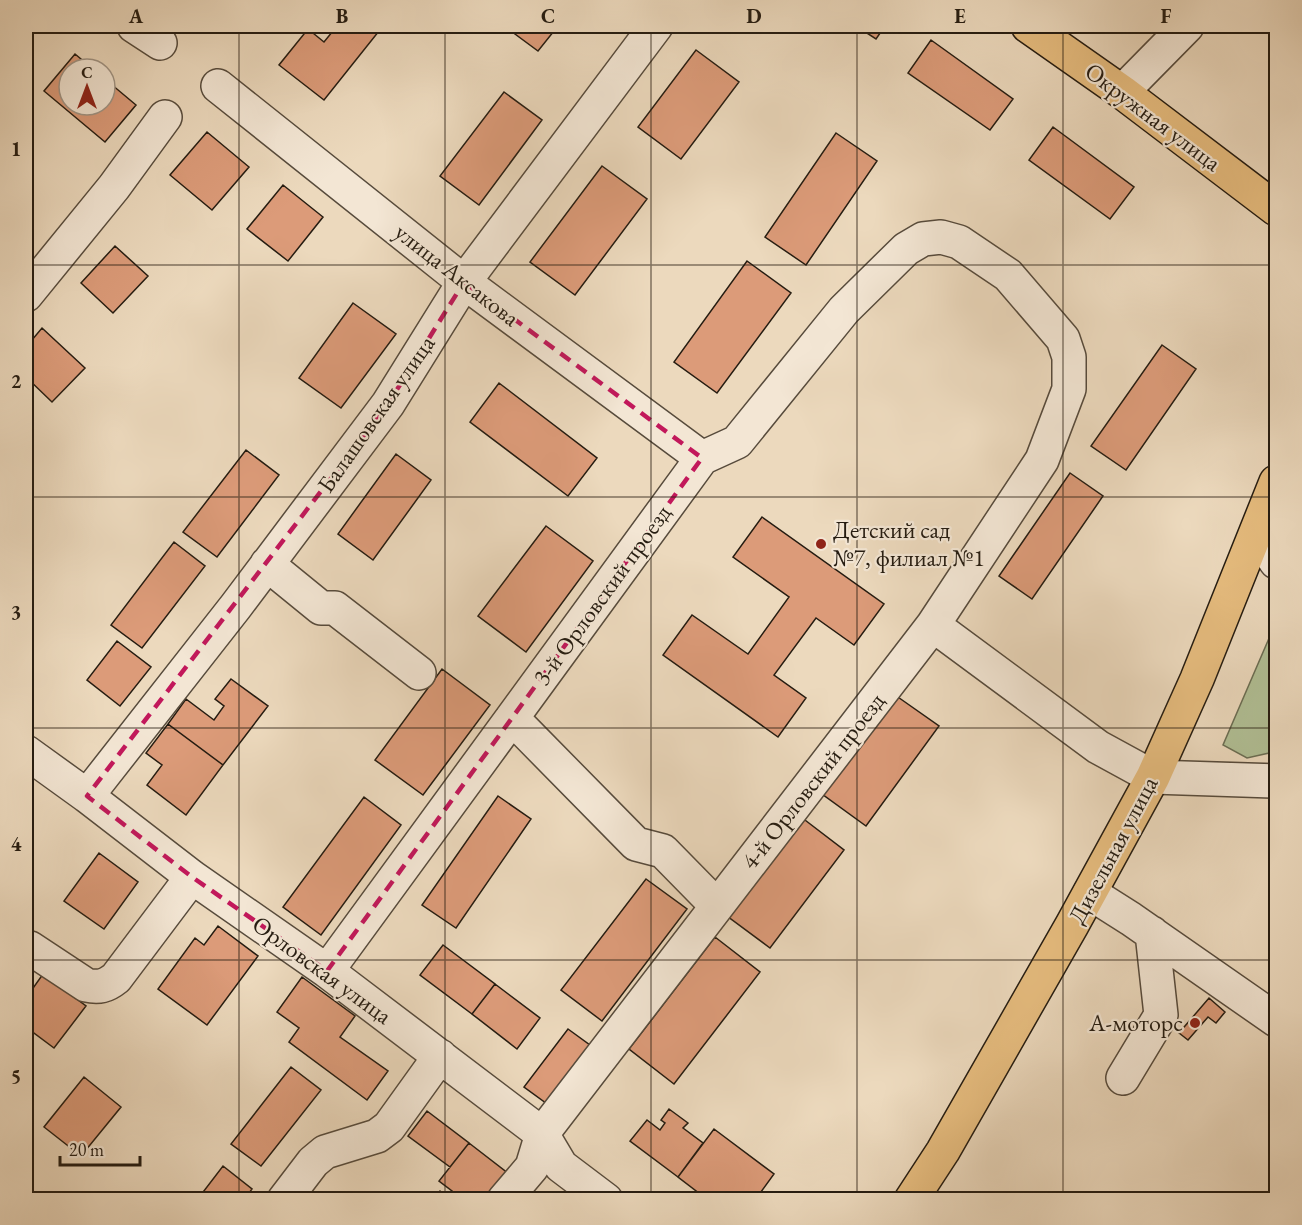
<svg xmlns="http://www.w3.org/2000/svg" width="1302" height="1225" font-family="'EB Garamond',serif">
	<rect width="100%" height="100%" fill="#ecd9bd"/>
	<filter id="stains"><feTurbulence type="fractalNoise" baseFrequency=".00333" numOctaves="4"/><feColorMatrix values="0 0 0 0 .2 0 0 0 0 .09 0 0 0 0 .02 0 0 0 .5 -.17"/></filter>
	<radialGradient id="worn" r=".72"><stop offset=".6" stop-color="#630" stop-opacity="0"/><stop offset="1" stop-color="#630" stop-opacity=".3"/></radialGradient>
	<path fill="#b1c096" stroke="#6b6e54" stroke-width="1.5" d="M1276 622V745L1269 753 1247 758 1223 745Z"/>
	<path fill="#dc9b79" stroke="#251c11" stroke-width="1.5" d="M337 26H383L324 100 279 65 308 29 324 42Z
		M504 26H558L538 51Z
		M856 26H885L876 39Z
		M931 40 1013 99 990 130 908 73Z
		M696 50 739 82 681 159 638 127Z
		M75 54 93 69H69V105H105V79L136 105 105 142 44 91Z
		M504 92 542 120 479 205 440 176Z
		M1053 127 1134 187 1110 219 1029 160Z
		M207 132 249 167 212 210 170 175Z
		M836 133 877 161 806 265 765 237Z
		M602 166 647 199 575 295 530 262Z
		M283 185 323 217 288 261 247 229Z
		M115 246 148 276 113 313 81 283Z
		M747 261 791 293 717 393 674 362Z
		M353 303 396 334 341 408 299 378Z
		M42 328 85 368 52 402 26 377V347Z
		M1162 345 1196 369 1126 470 1091 446Z
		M499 383 597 458 568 496 470 422Z
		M246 450 279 475 217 557 183 532Z
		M396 454 431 480 373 560 338 534Z
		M1070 473 1103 496 1032 599 999 576Z
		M762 517 884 604 854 645 816 618 774 675 806 698 778 737 663 655 692 615 748 654 789 597 733 557Z
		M546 526 593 561 526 652 478 616Z
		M174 542 205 566 142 648 111 625Z
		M117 641 151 667 120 706 87 680Z
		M442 669 490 705 423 795 375 760Z
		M231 679 268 706 223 765 168 724 186 699 214 720 224 706 215 699Z
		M895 695 939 726 866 826 822 794Z
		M168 724 223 765 186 815 147 785 162 765 146 753Z
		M498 796 531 819 456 928 422 905Z
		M364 797 401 825 321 935 283 907Z
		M801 817 844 850 770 948 727 916Z
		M99 853 138 882 104 929 64 901Z
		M646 879 687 909 602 1021 561 990Z
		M218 926 258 956 207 1025 158 989 195 938 204 945Z
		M715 937 760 972 674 1084 629 1049Z
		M443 945 495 984 472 1014 420 975Z
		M43 974 86 1006 54 1048 26 1027V998Z
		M302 977 355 1016 340 1037 388 1071 367 1100 289 1042 299 1028 277 1012Z
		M495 984 540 1018 517 1049 472 1014Z
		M1209 998 1225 1012 1216 1023 1208 1017 1188 1040 1179 1033Z
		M568 1029 594 1048 550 1106 524 1087Z
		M291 1067 321 1090 261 1166 231 1144Z
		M84 1077 121 1107 81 1156 44 1127Z
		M669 1109 688 1123 683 1128 703 1143 678 1177 630 1141 647 1120 660 1130 665 1123 661 1120Z
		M427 1111 469 1143 450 1167 408 1136Z
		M714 1129 774 1174 755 1200H708L678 1177Z
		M469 1143 509 1174 489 1200H464L439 1181Z
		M223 1166 252 1189 244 1200H197Z
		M525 1186 541 1200H514Z
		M440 1191 451 1200H433Z"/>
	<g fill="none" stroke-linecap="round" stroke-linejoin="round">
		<g stroke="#574b3c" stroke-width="36">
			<path id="minor" d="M134 26 160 43
				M218 86 464 282 702 458
				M1122 92 1187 26
				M26 295 114 187 165 117
				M1257 534 1276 562
				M267 564 321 608H335L419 673
				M933 625 1098 747 1153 777 1276 781
				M512 718 636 844 663 851 717 906
				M26 752 87 796 192 877 327 971 542 1134 561 1166 606 1200
				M87 796 236 606 388 404 464 282 656 26
				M1090 893 1131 919 1276 1020
				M30 948 86 985C99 988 106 986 116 978L192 877
				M327 971 702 458 737 442 844 310 906 249 923 239 941 237 959 242 1008 275 1063 339 1069 357V389L1042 460 933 625 542 1134 532 1167 504 1200
				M1123 1078 1161 1015 1152 933
				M284 1200 313 1162 325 1152 377 1136 389 1127 440 1056"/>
		</g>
		<g stroke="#251c11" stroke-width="36">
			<path id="major" d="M1028 26 1122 92 1276 209
				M911 1200 943 1151 1072 925 1153 777 1197 679 1276 482"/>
		</g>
		<use href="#minor" stroke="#f3e6d4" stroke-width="33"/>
		<use href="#major" stroke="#e6bc7e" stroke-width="33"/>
	</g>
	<path fill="none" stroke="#c2185b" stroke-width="4.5" stroke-dasharray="12 8" stroke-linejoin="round" d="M464 282 702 458 327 971 192 877 87 796 388 404Z"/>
	<path fill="none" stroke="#251c11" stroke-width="1.5" stroke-opacity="0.55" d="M239 26V1200M445 26V1200M651 26V1200M857 26V1200M1063 26V1200M26 265H1276M26 497H1276M26 728H1276M26 960H1276"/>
	<g fill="#8f2418" stroke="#f3e6d4" stroke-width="2">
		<circle cx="821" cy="544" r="6"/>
		<circle cx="1195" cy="1023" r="6"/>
	</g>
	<g text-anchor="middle" stroke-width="4.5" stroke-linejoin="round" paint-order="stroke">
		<g font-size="24" fill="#251c11" stroke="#f3e6d4">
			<text transform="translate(1153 117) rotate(37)" y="8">Окружная улица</text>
			<text transform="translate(457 275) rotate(38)" y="8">улица Аксакова</text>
			<text transform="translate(376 414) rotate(-55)" y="8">Балашовская улица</text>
			<text transform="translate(602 595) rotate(-54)" y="8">3-й Орловский проезд</text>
			<text transform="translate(813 781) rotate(-52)" y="8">4-й Орловский проезд</text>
			<text transform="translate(1113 850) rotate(-62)" y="8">Дизельная улица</text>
			<text transform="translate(322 970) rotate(36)" y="8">Орловская улица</text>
		</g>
		<g font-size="24" fill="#251c11" stroke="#f3e6d4" text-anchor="start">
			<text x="833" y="538">Детский сад<tspan x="833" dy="28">№7, филиал №1</tspan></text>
			<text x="1183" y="1031" text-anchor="end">А-моторс</text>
		</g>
	</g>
	<rect width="1302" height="1225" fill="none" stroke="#ecd9bd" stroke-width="66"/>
	<g transform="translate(87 87)"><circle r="28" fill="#f3e6d4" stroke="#a19586" stroke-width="1.5"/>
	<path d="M0-4.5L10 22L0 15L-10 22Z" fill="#8f2418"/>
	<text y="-9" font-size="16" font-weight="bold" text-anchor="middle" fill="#251c11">С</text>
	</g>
	<path d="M60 1156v9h80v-9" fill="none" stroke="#251c11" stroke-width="3"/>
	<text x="69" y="1156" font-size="18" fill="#251c11" stroke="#f3e6d4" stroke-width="4.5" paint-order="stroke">20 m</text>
	<rect x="33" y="33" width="1236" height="1159" fill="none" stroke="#251c11" stroke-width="2"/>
	<g font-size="20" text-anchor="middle" font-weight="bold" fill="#251c11">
		<text x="136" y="23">A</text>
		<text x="342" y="23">B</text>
		<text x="548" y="23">C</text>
		<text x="754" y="23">D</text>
		<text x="960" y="23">E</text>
		<text x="1166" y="23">F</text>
		<text x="16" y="156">1</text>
		<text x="16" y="388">2</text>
		<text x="16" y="619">3</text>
		<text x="16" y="851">4</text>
		<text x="16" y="1083">5</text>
	</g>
	<rect width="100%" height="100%" filter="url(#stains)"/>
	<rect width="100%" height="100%" fill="url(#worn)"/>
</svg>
